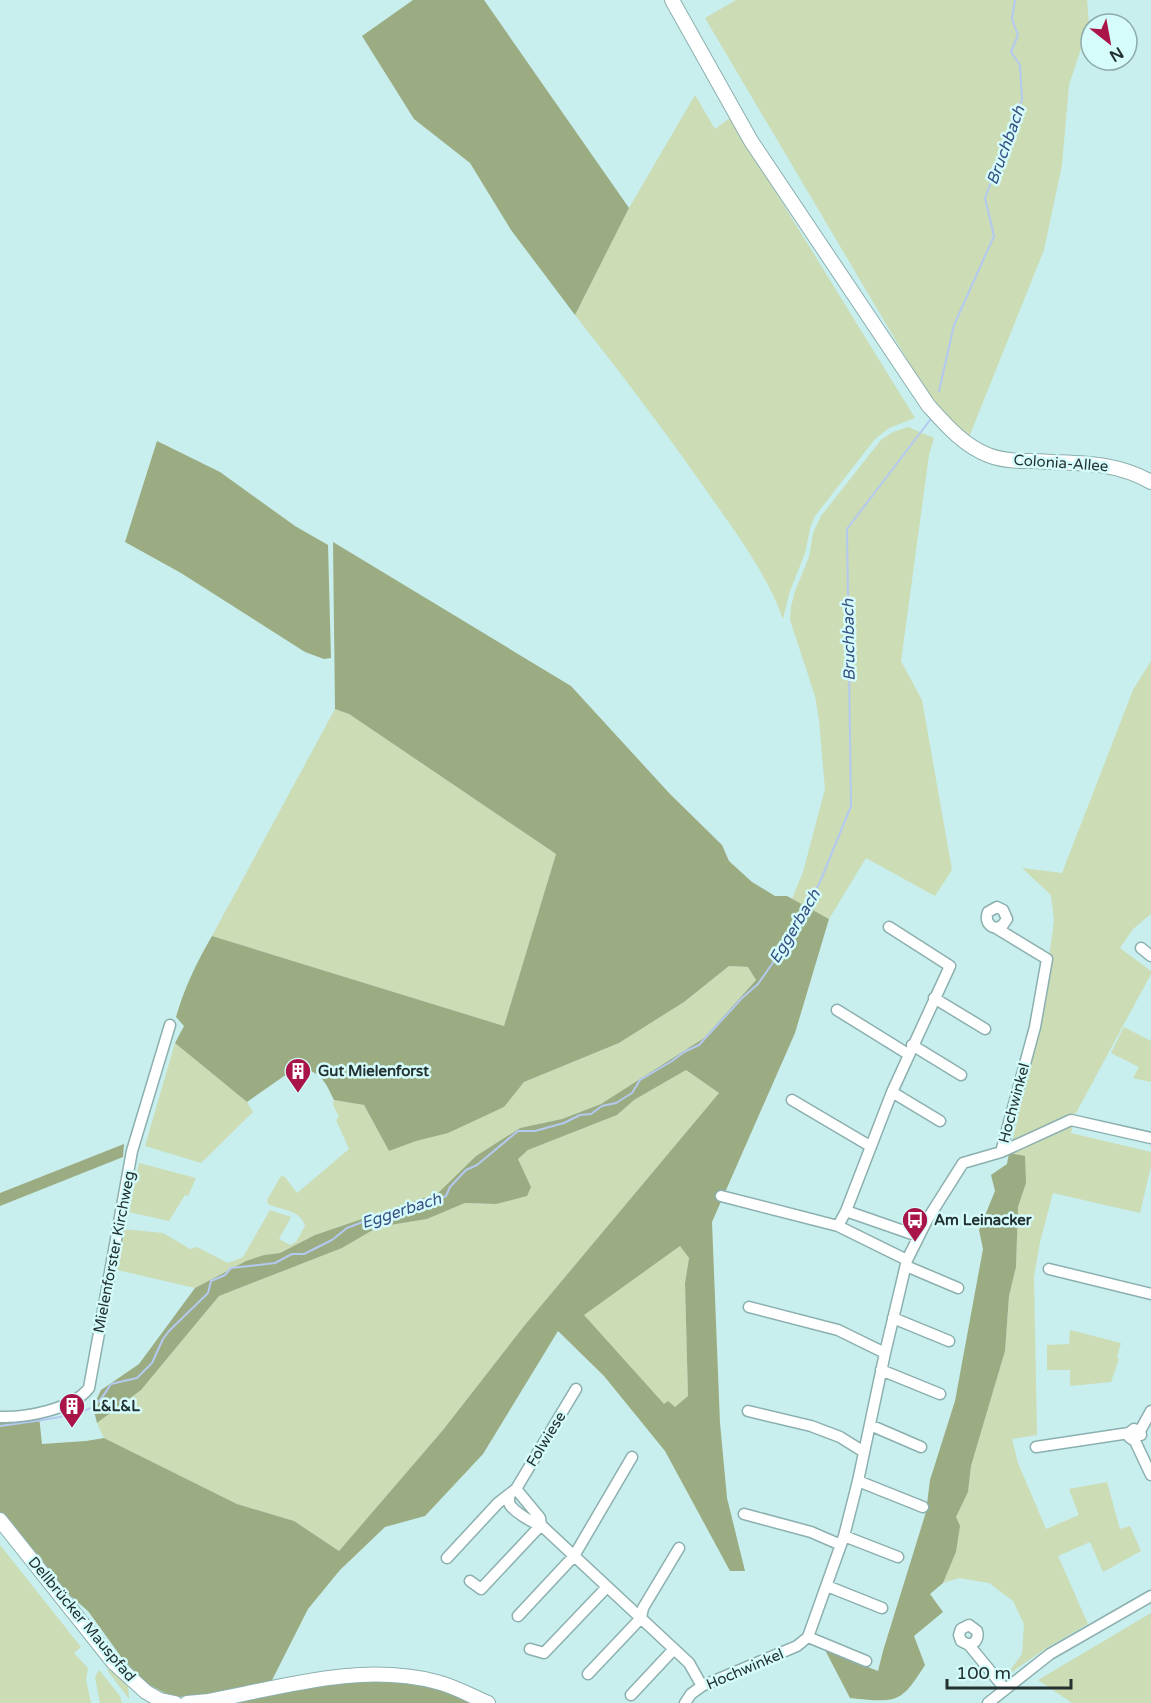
<svg xmlns="http://www.w3.org/2000/svg" width="1151" height="1703" font-family="'Varela Round',sans-serif">
	<rect width="100%" height="100%" fill="#c8eeed"/>
	<path fill="#ccdcb5" d="M736 0H1087L1089 24 1069 85 1062 165 1044 250 969 437 953 424 934 405 705 18Z
		M695 95 715 129 730 118 915 418 889 428 875 439 815 516 811 525 805 553 790 591 783 619C766 572 734 530 706 490 664 430 620 372 575 315L629 208Z
		M908 427 934 438 929 455 901 661 922 700 952 870 935 896 866 858 829 919 792 899 803 872 825 789 819 720 815 696 790 620 791 607 795 591 809 557 813 533 821 516 881 440 893 432Z
		M1151 661V914L1133 929 1120 948 1151 971V974L1076 1113 1012 1143 1040 1022 1054 921 1051 895 1022 868 1062 873 1133 690Z
		M335 709 349 714 556 854 504 1026 212 936Z
		M729 966 748 967 756 980 704 1038 601 1104 562 1119 520 1128 476 1156 438 1193 315 1235 280 1253 264 1255 246 1261 195 1288 113 1269 123 1229 163 1233 190 1249 197 1247 228 1263 243 1257 270 1210 291 1217 279 1239 290 1245 296 1242 305 1226C301 1210 281 1210 268 1204L267 1200 281 1176 285 1177 297 1193 349 1149 336 1120 339 1117 333 1105 334 1100 364 1105 389 1151 504 1107 524 1082 619 1043 684 1002Z
		M1124 1027 1151 1041V1082L1133 1078 1139 1067 1111 1053Z
		M175 1043 247 1102 253 1112 201 1163 145 1146Z
		M686 1070 719 1093 524 1326 443 1430 339 1551 294 1521 237 1504 104 1438 97 1423 141 1390 219 1296 342 1248 378 1227 427 1219 465 1203 496 1204 531 1187 518 1159 528 1150 617 1115 634 1100Z
		M1073 1124 1071 1133 1151 1152V1166L1140 1213 1053 1193 1040 1242 1034 1277 1037 1435 1012 1439 1018 1463 1046 1529 1079 1515 1069 1489 1107 1482 1120 1529 1130 1526 1141 1551 1103 1572 1090 1542 1058 1556 1088 1624 1048 1647 1006 1676 1022 1654 1024 1624 1013 1601 989 1583 959 1578 943 1583 956 1552V1517L968 1492 971 1466 1005 1351 1009 1296 1016 1267 1018 1207 1026 1183 1009 1153Z
		M139 1163 196 1178 188 1196 185 1195 169 1221 129 1212Z
		M680 1246 689 1258 685 1283 688 1396 675 1407 664 1405 583 1315Z
		M1070 1330 1121 1343 1117 1357 1119 1359 1111 1382 1070 1386V1370H1047V1345L1069 1344Z
		M0 1545 81 1647 74 1653 88 1668 86 1680 91 1703H0Z
		M1151 1613V1703H1072L1038 1680Z
		M111 1667 128 1685 129 1699 107 1670Z
		M99 1670 120 1696 122 1703H100L95 1677Z"/>
	<path fill="#9cac82" fill-rule="evenodd" d="M413 0H484L629 208 575 315 511 230 470 163 414 119 362 36Z
		M157 441 220 472 295 526 328 545 331 658 324 659 305 652 181 573 125 542Z
		M333 542 571 686 670 794 722 845 729 861 752 882 775 896H787L829 919 795 1033 712 1222 720 1423 727 1498 745 1571H730L665 1451 604 1376 558 1331 483 1454 425 1516 385 1527 340 1570 308 1609 268 1688 179 1697 165 1693 146 1683 122 1658 88 1611 65 1591 0 1514V1419L39 1416 42 1444 86 1441 104 1438 237 1504 294 1521 339 1551 443 1430 524 1326 719 1093 686 1070 634 1100 617 1115 528 1150 518 1159 531 1187 527 1196 496 1204 465 1203 427 1219 378 1227 342 1248 219 1296 141 1390 97 1423 93 1407 101 1390 139 1364 195 1288 246 1261 264 1255 280 1253 315 1235 438 1193 476 1156 520 1128 562 1119 601 1104 704 1038 756 980 748 967 729 966 684 1002 619 1043 524 1082 504 1107 448 1133 416 1141 389 1151 364 1105 334 1100C324 1079 321 1072 297 1067L247 1102 175 1043 184 1026 176 1017C185 986 196 964 212 936L504 1026 556 854 349 714 335 709ZM680 1246 689 1258 685 1283 688 1396 675 1407 668 1401 664 1404 584 1315Z
		M124 1144 123 1157 0 1206V1193Z
		M1009 1153 1025 1156 1026 1183 1018 1207 1016 1267 1009 1296 1005 1351 971 1466 968 1492 956 1517 960 1526 956 1552 943 1583 930 1594 943 1612 914 1636 925 1665C901 1703 898 1703 850 1698L825 1650 878 1671 883 1651 926 1512 930 1480 955 1401 983 1249 979 1230 995 1191 991 1175 1007 1164Z
		M397 1679 435 1688 472 1703H226L333 1683Z"/>
	<g fill="none" stroke-linecap="round" stroke-linejoin="round">
		<path stroke="#b4c9f0" stroke-width="2" d="M939 391 954 325 994 236 985 198 1022 100 1020 65 1011 52 1018 35 1012 19 1015 0
			M0 1426C21 1423 78 1417 94 1406 101 1401 106 1391 111 1384L137 1378 152 1363 163 1339 169 1331 208 1293 211 1281 225 1275 231 1268 275 1263 292 1254H304L332 1240 347 1228 394 1210 416 1207 431 1197 439 1199 446 1196 450 1187 466 1170 477 1165 518 1131H535L564 1123 580 1115 591 1114 602 1106 616 1103 632 1093 640 1080 672 1061 684 1052 699 1045 742 998 758 984 772 964 820 882 851 806 847 529 930 420"/>
		<g stroke="#8bb0af" stroke-width="13">
			<path id="minor" d="M996 928C988 926 985 920 988 912L997 907 1003 910 1007 919 1002 926 996 928 1047 959 1035 1027 1001 1152
				M1141 948 1151 956
				M934 998 985 1029
				M837 1010 908 1054
				M912 1045 961 1075
				M892 1092 940 1121
				M792 1100 870 1146
				M721 1196 838 1226 907 1260
				M846 1211 918 1236
				M838 1226 846 1211 892 1092 950 966 889 927
				M906 1266 958 1288
				M1049 1269 1151 1294
				M749 1307 838 1330 885 1353
				M893 1318 949 1341
				M881 1370 940 1394
				M748 1411 811 1426 840 1437 864 1452
				M0 1417C26 1418 73 1409 89 1388L132 1151 170 1025
				M870 1425 921 1447
				M1129 1433V1437L1135 1441 1151 1475
				M1141 1435 1140 1431 1151 1411
				M1036 1447 1129 1433 1134 1429 1140 1431
				M858 1481 923 1507
				M516 1489 540 1518 541 1525
				M510 1494C509 1499 508 1500 510 1505 515 1512 532 1523 541 1525L674 1649 689 1663 702 1686
				M744 1514 811 1532 841 1545
				M844 1536 898 1557
				M447 1558 498 1503 516 1489 576 1389
				M470 1581 481 1589 541 1525
				M827 1586 882 1608
				M518 1616 574 1556 632 1457
				M808 1637 866 1661
				M969 1645C976 1643 979 1638 977 1631L969 1625 961 1629 959 1635 961 1641 969 1645 1005 1689
				M530 1649 544 1653 607 1587
				M588 1674 641 1618 643 1608 679 1548
				M631 1695 674 1649
				M685 1703 691 1694 702 1686 797 1646 808 1637 844 1536 858 1481 885 1353 907 1260 927 1220 963 1163 1001 1152 1071 1120 1151 1138
				M988 1703 1050 1654 1151 1596"/>
		</g>
		<g stroke="#8bb0af" stroke-width="16">
			<path id="major" d="M672 0 751 141 928 405C946 425 963 445 988 455 1003 461 1018 461 1034 461 1076 464 1113 460 1151 482
				M0 1520 113 1662 146 1692 160 1700 175 1703
				M187 1703 209 1701C283 1687 361 1662 437 1682 454 1686 471 1696 488 1703"/>
		</g>
		<use href="#minor" stroke="#fff" stroke-width="10"/>
		<use href="#major" stroke="#fff" stroke-width="14"/>
	</g>
	<defs>
		<g id="building-pin" transform="scale(1.35)"><path d="M0 17L-7.5 6A9.5 9.5 0 1 1 7.5 6Z" fill="#a91549" stroke="#d5fcfb"/><path d="M-4-6H4V6H1V3H-1V6H-4ZM-2.5-4.3h1.7v1.8h-1.7ZM.8-4.3h1.7v1.8H.8ZM-2.5-1h1.7V.8h-1.7ZM.8-1h1.7V.8H.8Z" fill="#fff"/></g>
		<g id="bus-pin" transform="scale(1.35)"><path d="M0 17L-7.5 6A9.5 9.5 0 1 1 7.5 6Z" fill="#a91549" stroke="#d5fcfb"/><path d="M-5-6H5V4H4V6H2V4H-2V6H-4V4H-5ZM-3.5-4V0h7V-4ZM-3.5 1.2v1.5H-2V1.2ZM2 1.2v1.5H3.5V1.2Z" fill="#fff"/></g>
	</defs>
	<g fill-rule="evenodd">
		<use href="#building-pin" x="298" y="1071"/>
		<use href="#bus-pin" x="915" y="1220"/>
		<use href="#building-pin" x="72" y="1406"/>
	</g>
	<g text-anchor="middle" stroke-width="5" stroke-linejoin="round" paint-order="stroke">
		<g font-size="15" fill="#233131" stroke="#d5fcfb">
			<text transform="translate(1061 463) rotate(4)" y="5">Colonia-Allee</text>
			<text transform="translate(1014 1103) rotate(-75)" y="5">Hochwinkel</text>
			<text transform="translate(114 1252) rotate(-79)" y="5">Mielenforster Kirchweg</text>
			<text transform="translate(546 1439) rotate(-59)" y="5">Folwiese</text>
			<text transform="translate(82 1619) rotate(50)" y="5">Dellbrücker Mauspfad</text>
			<text transform="translate(745 1669) rotate(-23)" y="5">Hochwinkel</text>
		</g>
		<g font-size="15" font-weight="bold" fill="#233131" stroke="#d5fcfb" text-anchor="start">
			<text x="318" y="1076">Gut Mielenforst</text>
			<text x="934" y="1225">Am Leinacker</text>
			<text x="92" y="1411">L&amp;L&amp;L</text>
		</g>
		<g font-size="16" font-style="italic" fill="#385083" stroke="#d5fcfb">
			<text transform="translate(1005 145) rotate(-70)" y="6">Bruchbach</text>
			<text transform="translate(848 640) rotate(-91)" y="6">Bruchbach</text>
			<text transform="translate(794 926) rotate(-59)" y="6">Eggerbach</text>
			<text transform="translate(401 1210) rotate(-18)" y="6">Eggerbach</text>
		</g>
	</g>
	<g transform="translate(1109 42) rotate(149)"><circle r="28" fill="#d5fcfb" stroke="#8eabaa" stroke-width="1.5"/>
	<path d="M0-4.5L10 22L0 15L-10 22Z" fill="#a91549"/>
	<text y="-9" font-size="16" font-weight="bold" text-anchor="middle" fill="#233131">N</text>
	</g>
	<path d="M947 1679v9h124v-9" fill="none" stroke="#233131" stroke-width="3"/>
	<text x="956" y="1679" font-size="18" fill="#233131" stroke="#d5fcfb" stroke-width="4.5" paint-order="stroke">100 m</text>
</svg>
